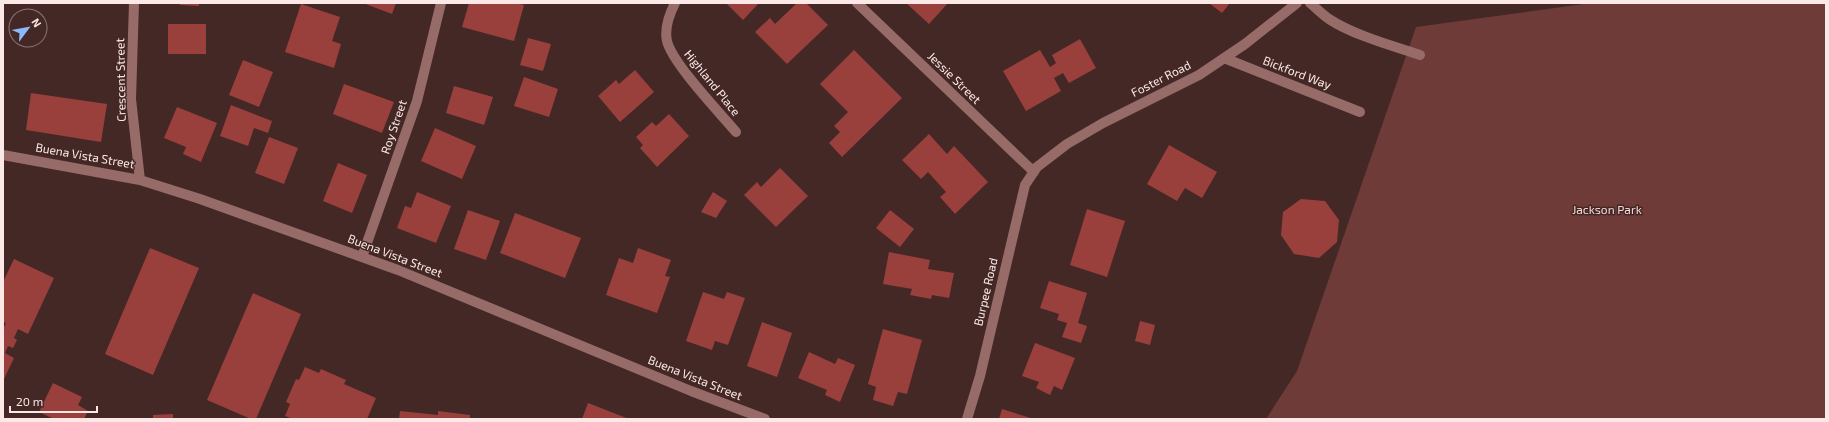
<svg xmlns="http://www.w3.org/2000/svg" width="1829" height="422" font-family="'Exo 2',sans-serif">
	<rect width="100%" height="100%" fill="#442826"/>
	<path fill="#6f3b38" d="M1591 3H1826V419H1266L1297 371 1416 27Z"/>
	<path fill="#993f3c" d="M180 3H199V6L180 5Z
		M363 3H396L392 14Z
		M469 3H516L524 5 514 41 462 27Z
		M726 3H759L743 20Z
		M797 3H806L828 25 787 64 755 32 770 18 775 24Z
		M906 3H948L929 24Z
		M1209 3H1230L1222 13Z
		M301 4 340 17 332 41 341 44 334 68 285 52Z
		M168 24H206V54H168Z
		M528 38 551 44 543 71 520 65Z
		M1080 39 1096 68 1069 83 1063 73 1054 78 1061 91 1026 111 1003 71 1040 50 1050 67 1056 63 1052 55Z
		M854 50 902 98 842 157 829 143 840 132 834 126 848 112 820 84Z
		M243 60 273 72 259 107 229 95Z
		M635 70 654 92 620 122 598 96 616 80 619 84Z
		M524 77 558 89 549 117 514 106Z
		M344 84 394 102 382 133 333 114Z
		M454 86 493 97 484 125 446 113Z
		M31 93 107 104 101 142 26 130Z
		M231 105 272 121 268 133 254 128 248 146 220 136Z
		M177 107 217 123 201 162 183 154 186 147 164 138Z
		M669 114 689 136 657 167 640 148 643 145 636 137 652 122 656 126Z
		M435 128 476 146 462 179 421 161Z
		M929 134 947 154 954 146 988 182 955 214 940 197 946 192 928 172 921 179 902 160Z
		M269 137 298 148 284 184 255 173Z
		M1169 145 1217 172 1202 198 1185 188 1177 201 1147 184Z
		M338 163 367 175 352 213 323 201Z
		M780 168 808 196 776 227 744 195 757 182 761 187Z
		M417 192 451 206 436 243 397 228 405 206 411 208Z
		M713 192 727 201 716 218 701 212Z
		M1301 199 1325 201 1339 220 1337 242 1319 258 1294 254 1281 235 1283 212Z
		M1087 209 1125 221 1107 277 1070 265Z
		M468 210 500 221 486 260 454 249Z
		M890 210 914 229 900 247 876 228Z
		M515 213 581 238 565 278 500 253Z
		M150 248 199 268 153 375 105 354Z
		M638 248 671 260 665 276 670 277 657 313 606 295 619 258 633 263Z
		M889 252 930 260 928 269 954 273 949 298 932 295 931 299 910 295 912 289 883 284Z
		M14 259 54 278 28 334 18 329 14 338 17 340 13 348 8 346 5 353 14 358 3 381V329L6 323 3 322V282Z
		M1049 281 1087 293 1078 323 1087 326 1081 343 1062 337 1067 323 1057 320 1059 314 1040 308Z
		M703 292 724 299 727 292 745 298 728 345 715 341 712 350 686 341Z
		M253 293 301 314 256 419H251L207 400Z
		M1140 321 1155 325 1150 345 1135 341Z
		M762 322 792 333 777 377 747 366Z
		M883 329 922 340 907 394 898 392 893 406 873 400 876 387 868 384Z
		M1035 343 1075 358 1062 390 1054 386 1050 395 1036 388 1039 382 1022 376Z
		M809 352 835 364 838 358 855 365 840 402 825 395 827 390 798 378Z
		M305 367 319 373 321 369 346 380 344 384 376 398 367 419H293L285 416 290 404 286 402 296 379 299 380Z
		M53 383 82 397 78 405 88 411 84 419H54L39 412Z
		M588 403 629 419H582Z
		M1002 409 1034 419H999Z
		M400 411 438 415V411L470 415V419H399Z
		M173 414V419H153V415Z"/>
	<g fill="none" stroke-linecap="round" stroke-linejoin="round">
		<path stroke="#966b68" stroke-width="10" d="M134 3 131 99 140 180
			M675 3C669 15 664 28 667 41 672 63 720 113 736 132
			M857 3 1034 172
			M1310 3C1316 8 1322 14 1329 19 1353 35 1393 46 1420 55
			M1224 58 1360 112
			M3 155 140 180 200 199 398 270 691 391 765 419
			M362 257 417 101 441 3
			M967 419 980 376 1025 185 1037 167 1067 144 1103 123 1199 75 1245 44 1297 3"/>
	</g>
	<g text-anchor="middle" stroke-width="3" stroke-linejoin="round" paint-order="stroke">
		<g font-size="12" fill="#fce9e7" stroke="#442826">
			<text transform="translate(1297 73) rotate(21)" y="4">Bickford Way</text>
			<text transform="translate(954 78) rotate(44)" y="4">Jessie Street</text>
			<text transform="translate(1161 79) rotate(-27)" y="4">Foster Road</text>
			<text transform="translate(121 80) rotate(-91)" y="4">Crescent Street</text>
			<text transform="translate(712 83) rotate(51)" y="4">Highland Place</text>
			<text transform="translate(394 127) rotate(-71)" y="4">Roy Street</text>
			<text transform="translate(85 156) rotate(10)" y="4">Buena Vista Street</text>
			<text transform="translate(395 256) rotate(21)" y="4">Buena Vista Street</text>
			<text transform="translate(986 292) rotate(-77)" y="4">Burpee Road</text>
			<text transform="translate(695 378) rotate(22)" y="4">Buena Vista Street</text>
		</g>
		<g font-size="12" fill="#f3d8d5" stroke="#442826">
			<text x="1607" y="214">Jackson Park</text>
		</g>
	</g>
	<rect width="1829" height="422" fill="none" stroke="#fce9e7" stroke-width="8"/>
	<g transform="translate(28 28) rotate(58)"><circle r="19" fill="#442826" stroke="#8e7573"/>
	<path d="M0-3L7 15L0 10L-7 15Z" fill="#8cb9fc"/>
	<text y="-6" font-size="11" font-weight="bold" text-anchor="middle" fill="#fce9e7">N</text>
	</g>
	<path d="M10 406v6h87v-6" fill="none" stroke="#fce9e7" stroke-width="2"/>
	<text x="16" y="406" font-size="12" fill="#fce9e7" stroke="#442826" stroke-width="3" paint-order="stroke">20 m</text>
</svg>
